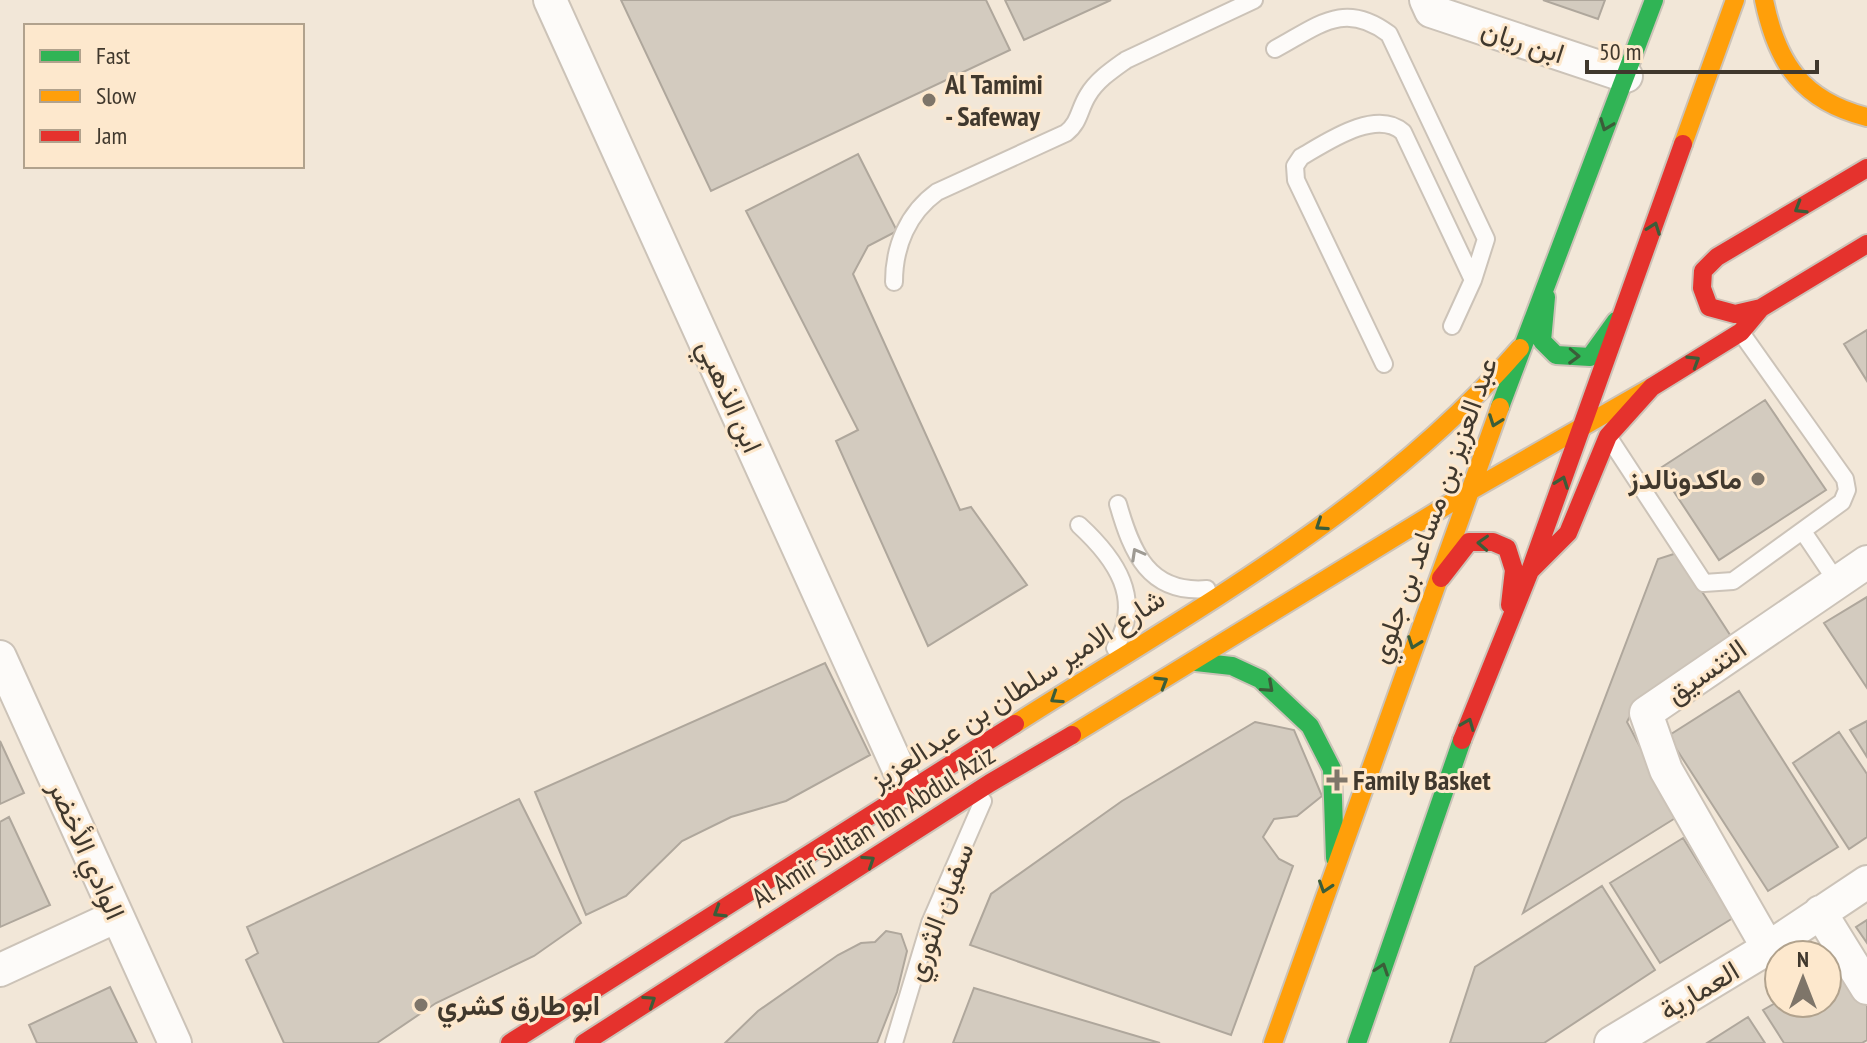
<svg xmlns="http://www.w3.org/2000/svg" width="1867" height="1043" font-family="'PT Sans Narrow',Vazirmatn,sans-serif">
	<rect width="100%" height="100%" fill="#f2e7d8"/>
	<path fill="#d3cbbf" stroke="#afa79c" stroke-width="2" d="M621 0H986L1010 50 711 191Z
		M1005 0H1111L1024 40Z
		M1543 0H1605L1598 19Z
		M858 154 897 231 868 246 853 274 960 510 971 507 1027 585 928 646 836 441 858 430 746 211Z
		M1867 330V381L1844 344Z
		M1765 400 1826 490 1719 560 1659 469Z
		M1677 553 1732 638 1639 698 1627 722 1677 817 1523 913 1658 559Z
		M1867 597V688L1824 623Z
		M825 663 870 755 786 801 731 817 682 841 626 896 586 915 535 792Z
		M1739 691 1838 847 1768 891 1668 736Z
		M1867 721V757L1850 730Z
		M1255 722 1294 730 1322 796 1297 816 1274 819 1263 837 1279 859 1293 866 1231 1035 970 945 991 894 1122 801Z
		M1839 732 1867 774V837L1849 849 1793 763Z
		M0 741 24 793 0 804Z
		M519 799 581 923 534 956 436 1003 377 1043H284L246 960 258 953 247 927Z
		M9 817 50 905 0 927V822Z
		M1683 838 1733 918 1660 963 1610 883Z
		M1602 886 1655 970 1544 1043H1450L1475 967Z
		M1867 920V943L1856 927Z
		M886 931 901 934 907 951 897 992 877 1043H725L758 1011 838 955 861 943 875 942Z
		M1839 963 1867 1006V1040L1862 1043H1784L1763 1010 1779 1001 1827 1003V970Z
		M110 987 137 1043H37L29 1025Z
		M974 988 1160 1043H953Z
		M1748 1017 1765 1043H1707Z"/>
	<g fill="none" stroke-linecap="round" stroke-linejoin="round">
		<g stroke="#ccc3b8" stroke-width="20">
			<path id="lane" d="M1275 49C1318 26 1344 0 1389 34L1486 239 1473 280 1452 326
				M894 282C894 246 908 213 937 192L1066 133C1080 122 1079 109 1088 95 1097 80 1112 70 1126 60L1254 0
				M1384 364 1296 180 1295 166 1301 157C1327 142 1376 108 1403 132L1473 280
				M1611 441 1704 583 1733 581 1842 502 1847 490 1845 479 1742 334
				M1118 504C1132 553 1149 594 1207 589
				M1079 525C1116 559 1144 599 1115 648
				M1804 533 1837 582
				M894 1043 930 923 983 801"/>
		</g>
		<g stroke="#ccc3b8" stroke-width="36">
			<path id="street" d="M550 0 909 792
				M1426 0 1431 11 1626 76
				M0 657 175 1043
				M1820 912 1867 988
				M1768 948 1666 770 1646 713 1867 562
				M0 970 117 916
				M1611 1043 1768 948 1867 882"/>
		</g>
		<g stroke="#ccc3b8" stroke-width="22">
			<path id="fast" d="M1546 297 1542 341 1556 355 1590 357 1616 321
				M1500 407 1654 0
				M1196 662 1232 666 1260 679 1310 726 1332 769 1335 858
				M1357 1043 1462 740"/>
		</g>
		<g stroke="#ccc3b8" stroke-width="22">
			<path id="slow" d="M1764 0C1777 64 1803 101 1867 117
				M1683 144 1735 0
				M1015 724C1192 611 1381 509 1520 348
				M1072 735 1470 491 1652 387
				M1273 1043 1500 407"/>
		</g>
		<g stroke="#ccc3b8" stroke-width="22">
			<path id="jam" d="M1761 308 1735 314 1709 307 1702 288 1703 271 1717 257 1867 168
				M1530 571 1568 533 1608 436 1652 387 1741 332 1761 308 1867 244
				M1441 578 1469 542H1493L1507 548 1514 570 1510 605
				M1462 740 1530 571 1683 144
				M510 1043 1015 724
				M584 1043 990 783 1072 735"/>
		</g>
		<use href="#lane" stroke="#fdfbf9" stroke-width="16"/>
		<use href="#street" stroke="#fdfbf9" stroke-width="32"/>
		<use href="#fast" stroke="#30b455" stroke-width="18"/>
		<use href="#slow" stroke="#ff9f0a" stroke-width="18"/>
		<use href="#jam" stroke="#e5322d" stroke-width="18"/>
	</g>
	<defs><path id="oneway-chevron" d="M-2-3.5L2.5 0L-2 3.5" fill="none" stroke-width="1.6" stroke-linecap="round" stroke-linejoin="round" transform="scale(2)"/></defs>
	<g stroke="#3b5d39">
		<use href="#oneway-chevron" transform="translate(1606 125) rotate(111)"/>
		<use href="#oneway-chevron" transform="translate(1800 208) rotate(149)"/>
		<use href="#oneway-chevron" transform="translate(1654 228) rotate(-70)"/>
		<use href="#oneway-chevron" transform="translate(1574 356) rotate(2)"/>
		<use href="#oneway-chevron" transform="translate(1694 361) rotate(-32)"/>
		<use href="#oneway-chevron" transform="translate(1495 421) rotate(110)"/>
		<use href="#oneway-chevron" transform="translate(1562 482) rotate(-70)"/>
		<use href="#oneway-chevron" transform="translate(1321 525) rotate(146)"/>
		<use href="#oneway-chevron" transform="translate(1483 543) rotate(-177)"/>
		<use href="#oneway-chevron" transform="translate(1414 643) rotate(110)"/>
		<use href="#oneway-chevron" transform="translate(1162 682) rotate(-31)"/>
		<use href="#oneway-chevron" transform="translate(1268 687) rotate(42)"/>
		<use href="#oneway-chevron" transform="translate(1056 698) rotate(147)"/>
		<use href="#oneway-chevron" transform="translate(1468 724) rotate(-68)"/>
		<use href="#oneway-chevron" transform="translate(869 861) rotate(-33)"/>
		<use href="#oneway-chevron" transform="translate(1325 887) rotate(108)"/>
		<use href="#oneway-chevron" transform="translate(719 912) rotate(148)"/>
		<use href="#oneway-chevron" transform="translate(1382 969) rotate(-71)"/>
		<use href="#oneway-chevron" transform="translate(650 1001) rotate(-33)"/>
	</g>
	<use stroke="#9e9a93" href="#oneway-chevron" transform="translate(1137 554) rotate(-119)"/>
	<g fill="#7e7569" stroke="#fde8cd" stroke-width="3">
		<circle cx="929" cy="100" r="8"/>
		<circle cx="1758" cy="479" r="8"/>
		<path d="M1333 768h8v8h8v8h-8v8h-8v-8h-8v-8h8z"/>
		<circle cx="421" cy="1005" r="8"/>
	</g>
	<g text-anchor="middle" stroke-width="6" stroke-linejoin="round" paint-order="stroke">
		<g font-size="28" fill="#40382d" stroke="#fde8cd">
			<text transform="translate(1523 41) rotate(18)" y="10">ابن ريان</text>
			<text transform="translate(730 396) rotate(66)" y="10">ابن الذهبي</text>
			<text transform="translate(1433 510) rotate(-70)" y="10">عبد العزيز بن مساعد بن جلوي</text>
			<text transform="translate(1706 671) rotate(-35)" y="10">التنسيق</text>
			<text transform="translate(1017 689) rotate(-33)" y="10">شارع الامير سلطان بن عبدالعزيز</text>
			<text transform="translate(873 826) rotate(-32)" y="10">Al Amir Sultan Ibn Abdul Aziz</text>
			<text transform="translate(87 850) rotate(66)" y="10">الوادي الأخضر</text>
			<text transform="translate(939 912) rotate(-69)" y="10">سفيان الثوري</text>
			<text transform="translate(1699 990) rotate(-31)" y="10">العمارية</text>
		</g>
		<g font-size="28" font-weight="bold" fill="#40382d" stroke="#fde8cd" text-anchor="start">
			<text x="945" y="94">Al Tamimi<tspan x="945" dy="32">- Safeway</tspan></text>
			<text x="1742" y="489" text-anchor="end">ماكدونالدز</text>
			<text x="1353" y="790">Family Basket</text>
			<text x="437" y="1015">ابو طارق كشري</text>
		</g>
	</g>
	<rect x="24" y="24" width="280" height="144" fill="#fde8cd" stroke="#b1a28d" stroke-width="2"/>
	<rect x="40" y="50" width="40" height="12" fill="#30b455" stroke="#b1a28d" stroke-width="2"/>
	<text x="96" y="64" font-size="24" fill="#40382d">Fast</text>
	<rect x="40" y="90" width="40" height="12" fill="#ff9f0a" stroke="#b1a28d" stroke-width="2"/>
	<text x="96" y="104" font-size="24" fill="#40382d">Slow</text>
	<rect x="40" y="130" width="40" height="12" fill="#e5322d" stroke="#b1a28d" stroke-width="2"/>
	<text x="96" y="144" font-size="24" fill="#40382d">Jam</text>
	<g transform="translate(1803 979)"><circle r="38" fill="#fde8cd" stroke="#b1a28d" stroke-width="2"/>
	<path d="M0-6L14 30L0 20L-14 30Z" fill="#7e7569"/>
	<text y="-12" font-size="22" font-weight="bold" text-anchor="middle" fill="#40382d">N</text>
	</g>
	<path d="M1587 60v12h230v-12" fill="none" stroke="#40382d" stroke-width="4"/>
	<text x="1599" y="60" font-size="24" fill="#40382d" stroke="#fde8cd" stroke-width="6" paint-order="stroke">50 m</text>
</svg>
